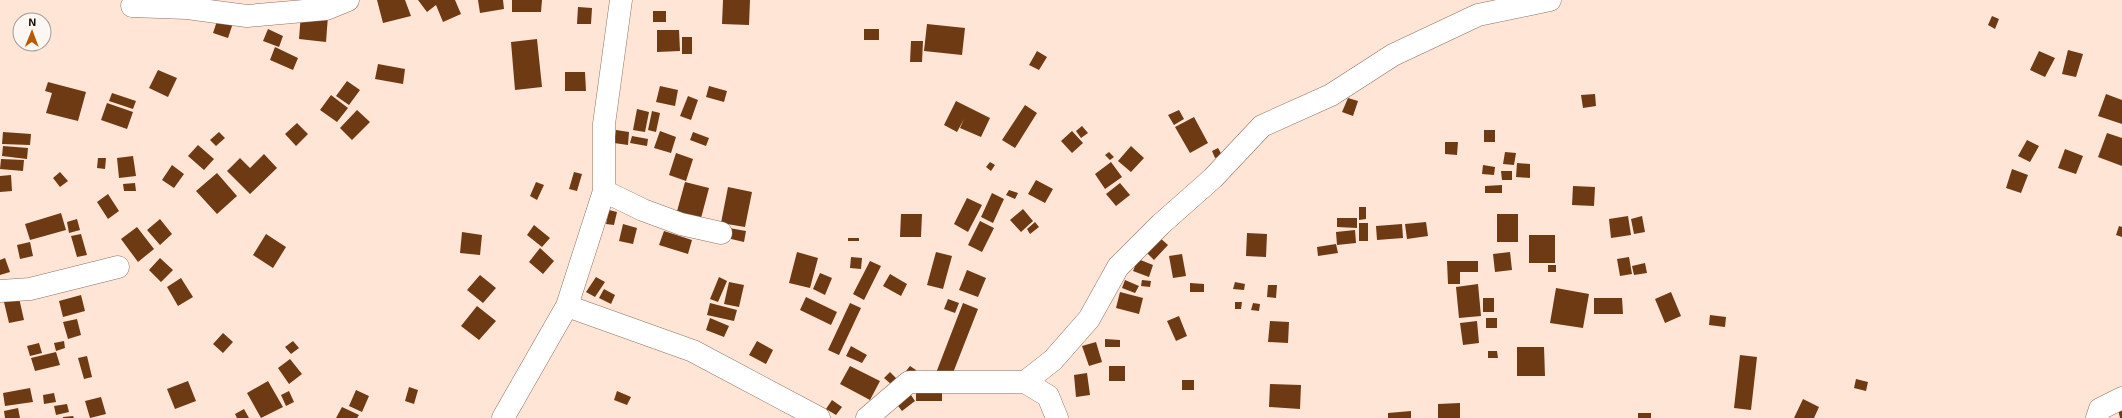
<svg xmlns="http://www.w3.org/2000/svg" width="2122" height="418" font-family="'Exo 2',sans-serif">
	<rect width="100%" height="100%" fill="#ffe5d6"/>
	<path fill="#6d3a13" d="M377 0H405L411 16 383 23Z
		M418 0H433L435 3 433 0H455L461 14 443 22 436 5 427 12Z
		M478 0H503L504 9 480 13Z
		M512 0H542L541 12H512Z
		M723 0H750L749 25 722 24Z
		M578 7 592 8 591 24H577Z
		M653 11H666V22H653Z
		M301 13 328 16 326 42 299 39Z
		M1992 16 1999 19 1995 29 1988 25Z
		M218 18 233 23 228 38 213 33Z
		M927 24 965 28 962 55 924 51Z
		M268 29 283 36 279 47 263 41Z
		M864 29H879V40H864Z
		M657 30H679L680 51 657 52Z
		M682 37H692V54H682Z
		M537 39 542 87 515 90 511 42Z
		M911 41H923L922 62H910Z
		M275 47 298 58 293 70 270 60Z
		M2068 50 2083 54 2076 77 2062 74Z
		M1037 51 1047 57 1039 70 1029 65Z
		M2039 51 2055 58 2045 77 2030 70Z
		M378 64 405 69 403 84 375 79Z
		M158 70 177 78 168 97 149 88Z
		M565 72H585L586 91H565Z
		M347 81 360 90 349 105 336 96Z
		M48 82 86 92 78 121 46 113 52 93 45 91Z
		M660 86 678 90 675 106 656 102Z
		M709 86 727 91 724 102 706 97Z
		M112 93 136 101 133 109 109 101Z
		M1595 94 1596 106 1583 108 1581 95Z
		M2106 94 2122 100V124L2098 116Z
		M331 95 348 108 337 122 320 110Z
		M688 96 698 100 691 120 680 116Z
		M1348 98 1358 101 1353 116 1342 112Z
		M956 101 990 118 981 137 960 128 964 119 957 132 944 125Z
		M107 103 133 112 127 129 101 120Z
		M1025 105 1037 113 1015 148 1002 140Z
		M637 109 649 112 645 132 633 130Z
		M357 110 370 122 352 140 340 128Z
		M1179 110 1184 119 1174 125 1168 115Z
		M652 111 660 113 656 132 648 130Z
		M1194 117 1208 143 1190 153 1175 127Z
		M297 123 308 134 296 146 285 134Z
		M1082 126 1088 133 1081 138 1076 131Z
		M616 130 629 132 628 145 614 143Z
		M1484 130H1495V142H1484Z
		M660 131 676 137 671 153 654 148Z
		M1072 131 1083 143 1072 153 1061 141Z
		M3 132 31 134 30 145 2 144Z
		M219 132 225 138 216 146 210 140Z
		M693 132 709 138 706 146 690 140Z
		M2107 133 2122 138V166L2098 157Z
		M632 136 648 139 647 146 630 143Z
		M2027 140 2039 146 2030 162 2018 156Z
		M1445 142H1458L1457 155 1445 154Z
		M198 145 214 159 204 170 188 156Z
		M3 146 28 148 27 159 2 156Z
		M1131 146 1144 158 1131 172 1118 161Z
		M1218 148 1222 155 1215 158 1212 151Z
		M2065 149 2083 156 2076 174 2058 168Z
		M1109 152 1114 157 1110 160 1105 155Z
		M1505 152 1516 153 1514 165 1503 164Z
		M676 153 693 159 686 181 669 175Z
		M264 154 277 168 250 194 227 171 240 158 250 168Z
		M133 156 136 176 119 178 117 158Z
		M98 158H106L105 169 97 168Z
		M1 159 24 160 23 171 0 169Z
		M990 162 995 165 991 171 986 167Z
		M1111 162 1122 177 1105 189 1095 174Z
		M1517 163 1530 164V178L1516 177Z
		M172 165 184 174 174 188 162 180Z
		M1483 165 1495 167 1494 175 1482 174Z
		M2012 169 2028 175 2021 193 2006 188Z
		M1501 171H1512V180H1502Z
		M60 172 68 181 60 187 53 178Z
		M574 172 582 174 577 191 569 189Z
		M217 173 237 196 217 214 196 191Z
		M11 175 12 191 0 192V176Z
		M1036 180 1053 189 1045 203 1028 194Z
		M536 182 544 185 537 200 530 196Z
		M685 182 709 188 700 222 676 215Z
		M135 183 136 191H124L123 184Z
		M1120 183 1130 195 1116 206 1106 194Z
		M1502 185V193H1485V186Z
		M1573 186 1595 187 1594 206 1572 205Z
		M728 187 752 192 745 227 721 223Z
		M1009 190 1018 193 1015 199 1006 195Z
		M992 193 1004 199 993 223 981 217Z
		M108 194 119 211 108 219 97 202Z
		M967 198 982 205 968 232 954 224Z
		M1359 207H1366V219L1359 220Z
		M1023 209 1033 221 1021 232 1010 220Z
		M609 210 617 212 614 225 606 224Z
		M61 213 66 230 30 240 25 224Z
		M901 214H922L921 237H900Z
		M1497 214H1518V242H1497Z
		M1628 216 1631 235 1611 238 1609 219Z
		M1642 216 1645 232 1634 234 1631 219Z
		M1337 218H1357V228L1337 227Z
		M77 219 80 230 69 233 67 222Z
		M160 219 172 234 160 245 147 230Z
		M980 221 994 228 982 252 968 245Z
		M1035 222 1039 227 1030 234 1027 229Z
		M1426 222 1428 236 1407 239 1405 224Z
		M1359 223H1368V241H1359Z
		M623 224 637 228 633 244 619 241Z
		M1402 224 1403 238 1377 240 1376 226Z
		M534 225 550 238 542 247 527 235Z
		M2119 226 2122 227V237L2116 235Z
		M137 227 154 249 138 262 121 239Z
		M729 228 746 231 744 242 727 238Z
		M1355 230 1356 243 1337 245 1336 232Z
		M664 231 692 240 688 254 659 245Z
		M462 232 482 235 480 255 460 253Z
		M1247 233 1267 234 1266 257 1246 256Z
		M81 234 87 255 77 257 71 236Z
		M266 234 286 247 273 268 253 255Z
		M1529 235H1555V263H1529Z
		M1159 237 1168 245 1154 260 1145 251Z
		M848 238H859V241H848Z
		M30 242 33 256 20 259 17 245Z
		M1336 244 1338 253 1318 256 1317 247Z
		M540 248 554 261 543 274 529 262Z
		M797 252 818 258 810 288 789 283Z
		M936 252 952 256 943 289 927 285Z
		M1510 252 1512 270 1495 272 1493 254Z
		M1182 254 1186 276 1173 278 1169 256Z
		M851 257 862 258 861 269 850 268Z
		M1629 257 1632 274 1620 276 1617 259Z
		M5 258 10 272 0 275V260Z
		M160 258 173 270 161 282 149 270Z
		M1138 259 1153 265 1149 277 1133 271Z
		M870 261 881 266 864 300 853 294Z
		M1447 261H1478V272H1460V284H1448Z
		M1645 263 1647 273 1634 275 1632 266Z
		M1548 265H1556V272H1548Z
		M967 270 986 278 978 297 959 290Z
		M820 273 832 278 825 295 813 289Z
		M890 274 907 284 901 296 883 286Z
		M480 275 496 288 483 303 467 290Z
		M596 277 605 282 595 297 586 292Z
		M719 277 727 281 718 302 710 299Z
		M181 278 193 297 178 306 167 287Z
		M1125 280 1139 286 1135 293 1122 288Z
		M1142 280 1151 281 1150 287 1141 286Z
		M729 282 744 285 739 307 724 304Z
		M1235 282 1245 284 1244 290 1233 289Z
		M1190 283 1204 284V292H1190Z
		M1478 284 1481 316 1459 318 1456 287Z
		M1268 285H1277L1276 298 1267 297Z
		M1556 288 1589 294 1583 328 1550 323Z
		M604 289 615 295 611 304 599 298Z
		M1120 292 1143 298 1139 314 1116 308Z
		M1671 292 1681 316 1665 323 1655 299Z
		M81 295 85 311 63 317 59 301Z
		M806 297 837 312 831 325 800 310Z
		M19 298 24 320 9 323 4 302Z
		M1483 298H1494V312H1483Z
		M1594 298H1622L1623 314H1594Z
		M948 299 959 303 955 313 944 309Z
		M1235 302H1242L1241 309H1235Z
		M710 303 737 310 734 321 707 315Z
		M850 303 861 308 839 355 828 350Z
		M963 303 978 309 951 378 936 373Z
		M1253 303 1260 304 1259 311 1251 310Z
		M477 306 496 321 479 340 461 326Z
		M1710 315 1726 317 1725 327 1709 325Z
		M1179 316 1187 336 1176 341 1167 321Z
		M710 318 729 326 724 337 706 330Z
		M1486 318H1497V328H1486Z
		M77 319 81 335 68 339 63 322Z
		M1270 321 1289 322 1288 343 1268 342Z
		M1477 321 1479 343 1463 345 1460 323Z
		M223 333 233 342 223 353 213 344Z
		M1105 339 1120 340V347H1105Z
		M64 341 65 348 56 351 54 343Z
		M293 341 299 348 291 354 285 347Z
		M757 341 773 350 766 364 749 355Z
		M1096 342 1102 362 1089 366 1082 346Z
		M39 343 42 353 30 356 27 346Z
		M851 346 867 355 862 363 846 356Z
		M1517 347H1544L1545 376H1517Z
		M1488 351H1497L1498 358H1488Z
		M56 352 60 365 35 371 31 358Z
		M1740 355 1757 357 1751 410 1734 408Z
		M87 356 92 377 84 379 78 358Z
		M290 359 302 374 289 384 278 368Z
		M850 366 880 381 870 400 840 384Z
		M910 366 916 370 912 375 906 371Z
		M1109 366H1125V381H1109Z
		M890 372 897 379 892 385 884 378Z
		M1087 373 1090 395 1076 397 1074 375Z
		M1856 379 1868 382 1866 391 1854 388Z
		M1182 380H1194V390H1182Z
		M188 381 196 401 175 409 167 389Z
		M268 381 283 407 261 418 247 393Z
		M1270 384 1301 385 1300 409 1269 407Z
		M409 387 418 390 414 404 405 401Z
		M30 388 33 402 5 406 3 393Z
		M356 390 369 396 362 412 349 406Z
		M289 391 294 402 286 406 281 395Z
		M617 391 631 397 627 405 614 400Z
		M916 391H942V401H916Z
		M909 392 915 401 902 411 895 402Z
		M54 393 56 402 44 404 43 395Z
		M101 397 106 414 90 418 85 401Z
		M1803 399 1819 407 1814 418H1794Z
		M832 400 842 407 836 415 826 409Z
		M1460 403V418H1438V404Z
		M67 404 69 412 56 415 54 406Z
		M2122 404V418H2120L2117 405Z
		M342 407 359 415 357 418H336Z
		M18 408 20 418H5L4 411Z
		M244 409 249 418H237L235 414Z
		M1411 411V418H1388V413Z
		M1638 413H1651V418H1638Z
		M73 416 74 418H63V417Z"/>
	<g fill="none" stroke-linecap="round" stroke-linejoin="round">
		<g stroke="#8e7260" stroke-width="23">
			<path id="minor" d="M132 6 187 8 247 16 326 9 348 0
				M604 191 643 210 681 224 721 233
				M0 291 30 289 118 267
				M567 306 693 351 819 418
				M1025 382 1053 360 1089 319 1118 267 1161 224 1213 178 1262 126 1331 95 1393 55 1478 15 1550 0
				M503 418 567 306 604 191V124L621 0
				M867 418 909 382H1025L1048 396 1057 418
				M2097 418 2100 409 2122 398"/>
		</g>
		<use href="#minor" stroke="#fff" stroke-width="22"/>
	</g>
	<g transform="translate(32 32) rotate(1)"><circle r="19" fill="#fdf7f3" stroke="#a29b95"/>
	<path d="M0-3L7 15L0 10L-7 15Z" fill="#b65b00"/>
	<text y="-6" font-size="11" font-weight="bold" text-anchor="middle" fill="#1a1009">N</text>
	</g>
</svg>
